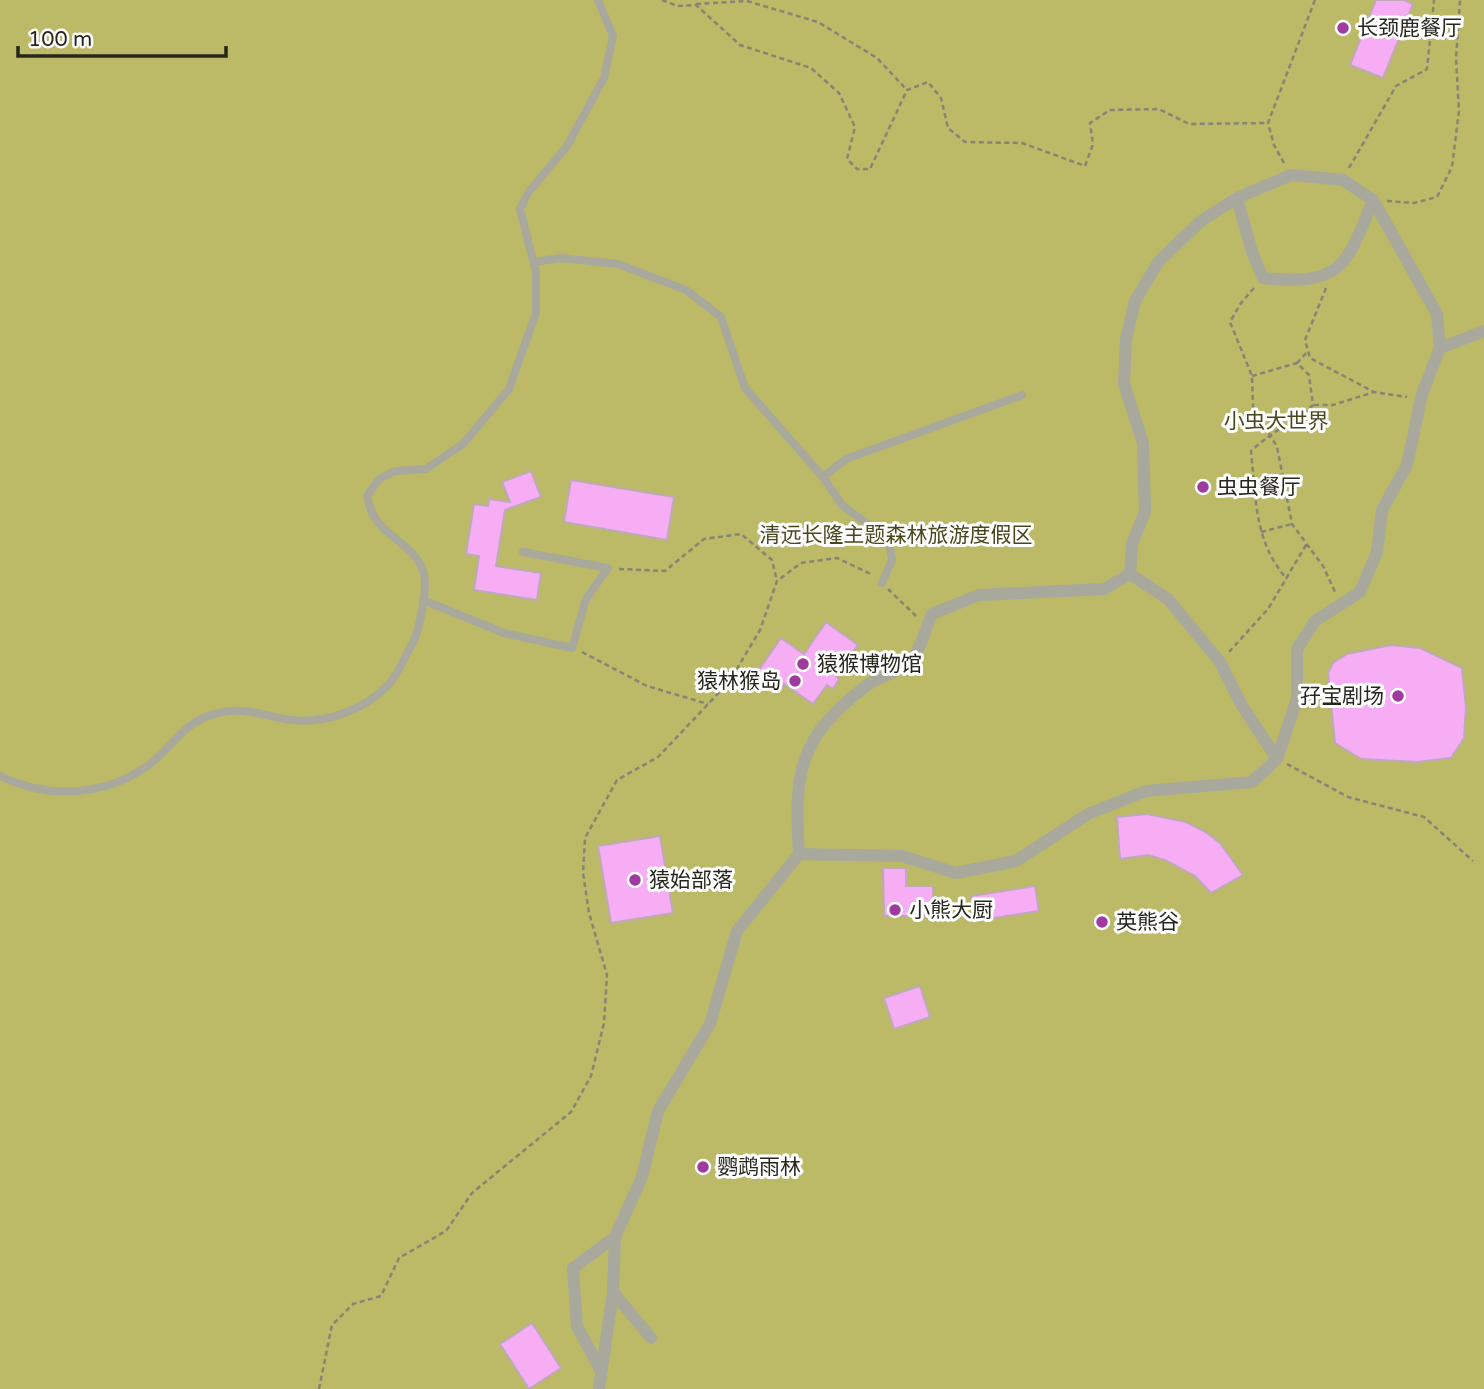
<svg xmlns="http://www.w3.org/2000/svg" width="1484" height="1389" font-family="'Varela Round','Noto Sans SC',sans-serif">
	<rect width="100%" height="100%" fill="#eae9d0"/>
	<path fill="#bcb967" d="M0 0H1484V1389H0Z"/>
	<path fill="#f6adf3" stroke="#bda9bb" stroke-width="2" d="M1376 0H1404L1413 4 1383 78 1350 65Z
		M531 471 541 497 505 510 496 566 541 573 537 600 474 590 479 556 466 554 474 504 488 506 489 499 510 502 502 482Z
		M571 480 674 497 667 540 564 522Z
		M826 622 858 645 836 676 839 679 833 689 827 685 813 704 784 684 782 688 758 671 781 638 804 654Z
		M1391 645 1420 648 1462 668 1466 708 1464 738 1451 758 1417 762 1361 759 1335 743 1328 673 1333 663 1347 654Z
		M1147 814 1186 822 1204 831 1220 843 1243 875 1211 893 1195 876 1165 860 1148 855 1120 859 1117 817Z
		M660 836 673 913 611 923 598 846Z
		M883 868H906V886H933L934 916H884Z
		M1035 886 1039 911 975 921 971 896Z
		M920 986 930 1017 894 1029 884 998Z
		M532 1323 561 1368 529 1389 500 1344Z"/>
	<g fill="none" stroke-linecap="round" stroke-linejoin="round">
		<path stroke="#868575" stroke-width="2.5" stroke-dasharray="5 3.5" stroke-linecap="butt" d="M662 0 677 6 696 5 740 45 811 68 839 93 855 127 847 159 857 169H870L907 90 928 82 941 98 948 128 965 142 1022 143 1085 166 1093 144 1090 123 1110 110 1159 109 1189 124 1268 123
			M696 4 747 1 818 22 877 58 907 90
			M1284 163 1274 145 1268 123 1315 0
			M1349 168 1396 86 1427 69 1434 0
			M1387 201 1414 203 1437 197 1452 167 1459 111 1456 58 1460 0
			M1254 288 1241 303 1230 322 1252 376 1253 406 1277 447 1292 524 1323 566 1335 592
			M1326 288 1305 340 1310 358 1374 392
			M1297 363 1308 351
			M1252 376 1297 363 1309 375 1313 405C1293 422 1270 433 1251 451 1256 498 1254 542 1287 579
			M1314 405H1333L1374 392 1407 397
			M1255 485 1283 489
			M1261 532 1292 524
			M619 569 665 571 704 539 741 534 772 560 777 581
			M888 589 916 616
			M582 652 647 686 708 704
			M1229 652 1268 609 1306 545
			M1287 764 1348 797 1424 817 1473 861
			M319 1389 332 1325 353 1304 381 1296 399 1258 446 1231 472 1193 571 1112 591 1076 604 1023 607 975 589 913 583 873 585 838 617 780 658 757 729 682 760 630 777 581 801 563 837 558 873 575"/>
		<path stroke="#a8a89d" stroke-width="8" d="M533 262 561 258 618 264 686 290 721 317 745 388 823 477 846 459 1022 395
			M823 477 842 505 889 540 892 560 882 583
			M423 600 504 633 572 648 586 599 608 568 523 552
			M0 776C51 800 110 797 155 760 171 746 183 727 203 718 237 703 258 715 291 720 325 724 365 710 388 685 397 676 403 660 410 648 419 634 429 587 423 571 414 545 386 538 374 516 370 511 369 503 367 496L379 479 395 471 426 469 463 444 509 389 536 313V272L520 209 528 193 567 146 604 78 613 36 598 0"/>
		<path stroke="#a8a89d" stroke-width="12" d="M1237 198 1252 252 1263 278C1342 286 1346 267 1373 200
			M1440 348 1484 331
			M1130 574 1168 599 1220 662 1241 704 1277 759
			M613 1292 651 1338
			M601 1371 577 1326 573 1268 615 1237
			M599 1389 613 1292 615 1237 642 1177 658 1111 710 1024 737 931 799 854 902 856 956 873 1016 861 1088 814 1146 791 1252 782 1277 759 1297 699V649L1315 621 1360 592 1377 552 1382 510 1407 465 1422 394 1440 348 1437 314 1373 200 1343 180 1291 175 1237 198 1201 221 1159 261 1135 301 1126 339 1124 384 1143 443 1145 512 1132 544 1130 574 1104 589 979 595 932 614C926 627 920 653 909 663 897 673 879 676 866 686 798 738 794 772 799 854"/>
	</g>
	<g fill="#9f3a9f" stroke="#fff" stroke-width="2.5">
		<circle cx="1343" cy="28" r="7"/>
		<circle cx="1203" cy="487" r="7"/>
		<circle cx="803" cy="664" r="7"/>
		<circle cx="795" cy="681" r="7"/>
		<circle cx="1398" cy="696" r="7"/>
		<circle cx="635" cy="880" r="7"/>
		<circle cx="895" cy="910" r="7"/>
		<circle cx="1102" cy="922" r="7"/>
		<circle cx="703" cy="1167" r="7"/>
	</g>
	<g text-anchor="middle" stroke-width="6" stroke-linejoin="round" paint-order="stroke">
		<g font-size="21" fill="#27261d" stroke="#fff" text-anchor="start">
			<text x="1357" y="35">长颈鹿餐厅</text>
			<text x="1217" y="494">虫虫餐厅</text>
			<text x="817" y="671">猿猴博物馆</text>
			<text x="781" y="688" text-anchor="end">猿林猴岛</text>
			<text x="1384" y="703" text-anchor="end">孖宝剧场</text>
			<text x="649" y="887">猿始部落</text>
			<text x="909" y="917">小熊大厨</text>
			<text x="1116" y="929">英熊谷</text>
			<text x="717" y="1174">鹦鹉雨林</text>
		</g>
		<g font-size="21" fill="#49471d" stroke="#fff">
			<text x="1276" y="428">小虫大世界</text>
			<text x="896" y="542">清远长隆主题森林旅游度假区</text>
		</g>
	</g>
	<path d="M18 46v10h208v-10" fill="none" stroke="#27261d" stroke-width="3.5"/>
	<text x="28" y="46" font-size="21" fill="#27261d" stroke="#ffffff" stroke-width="5" paint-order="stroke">100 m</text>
</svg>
